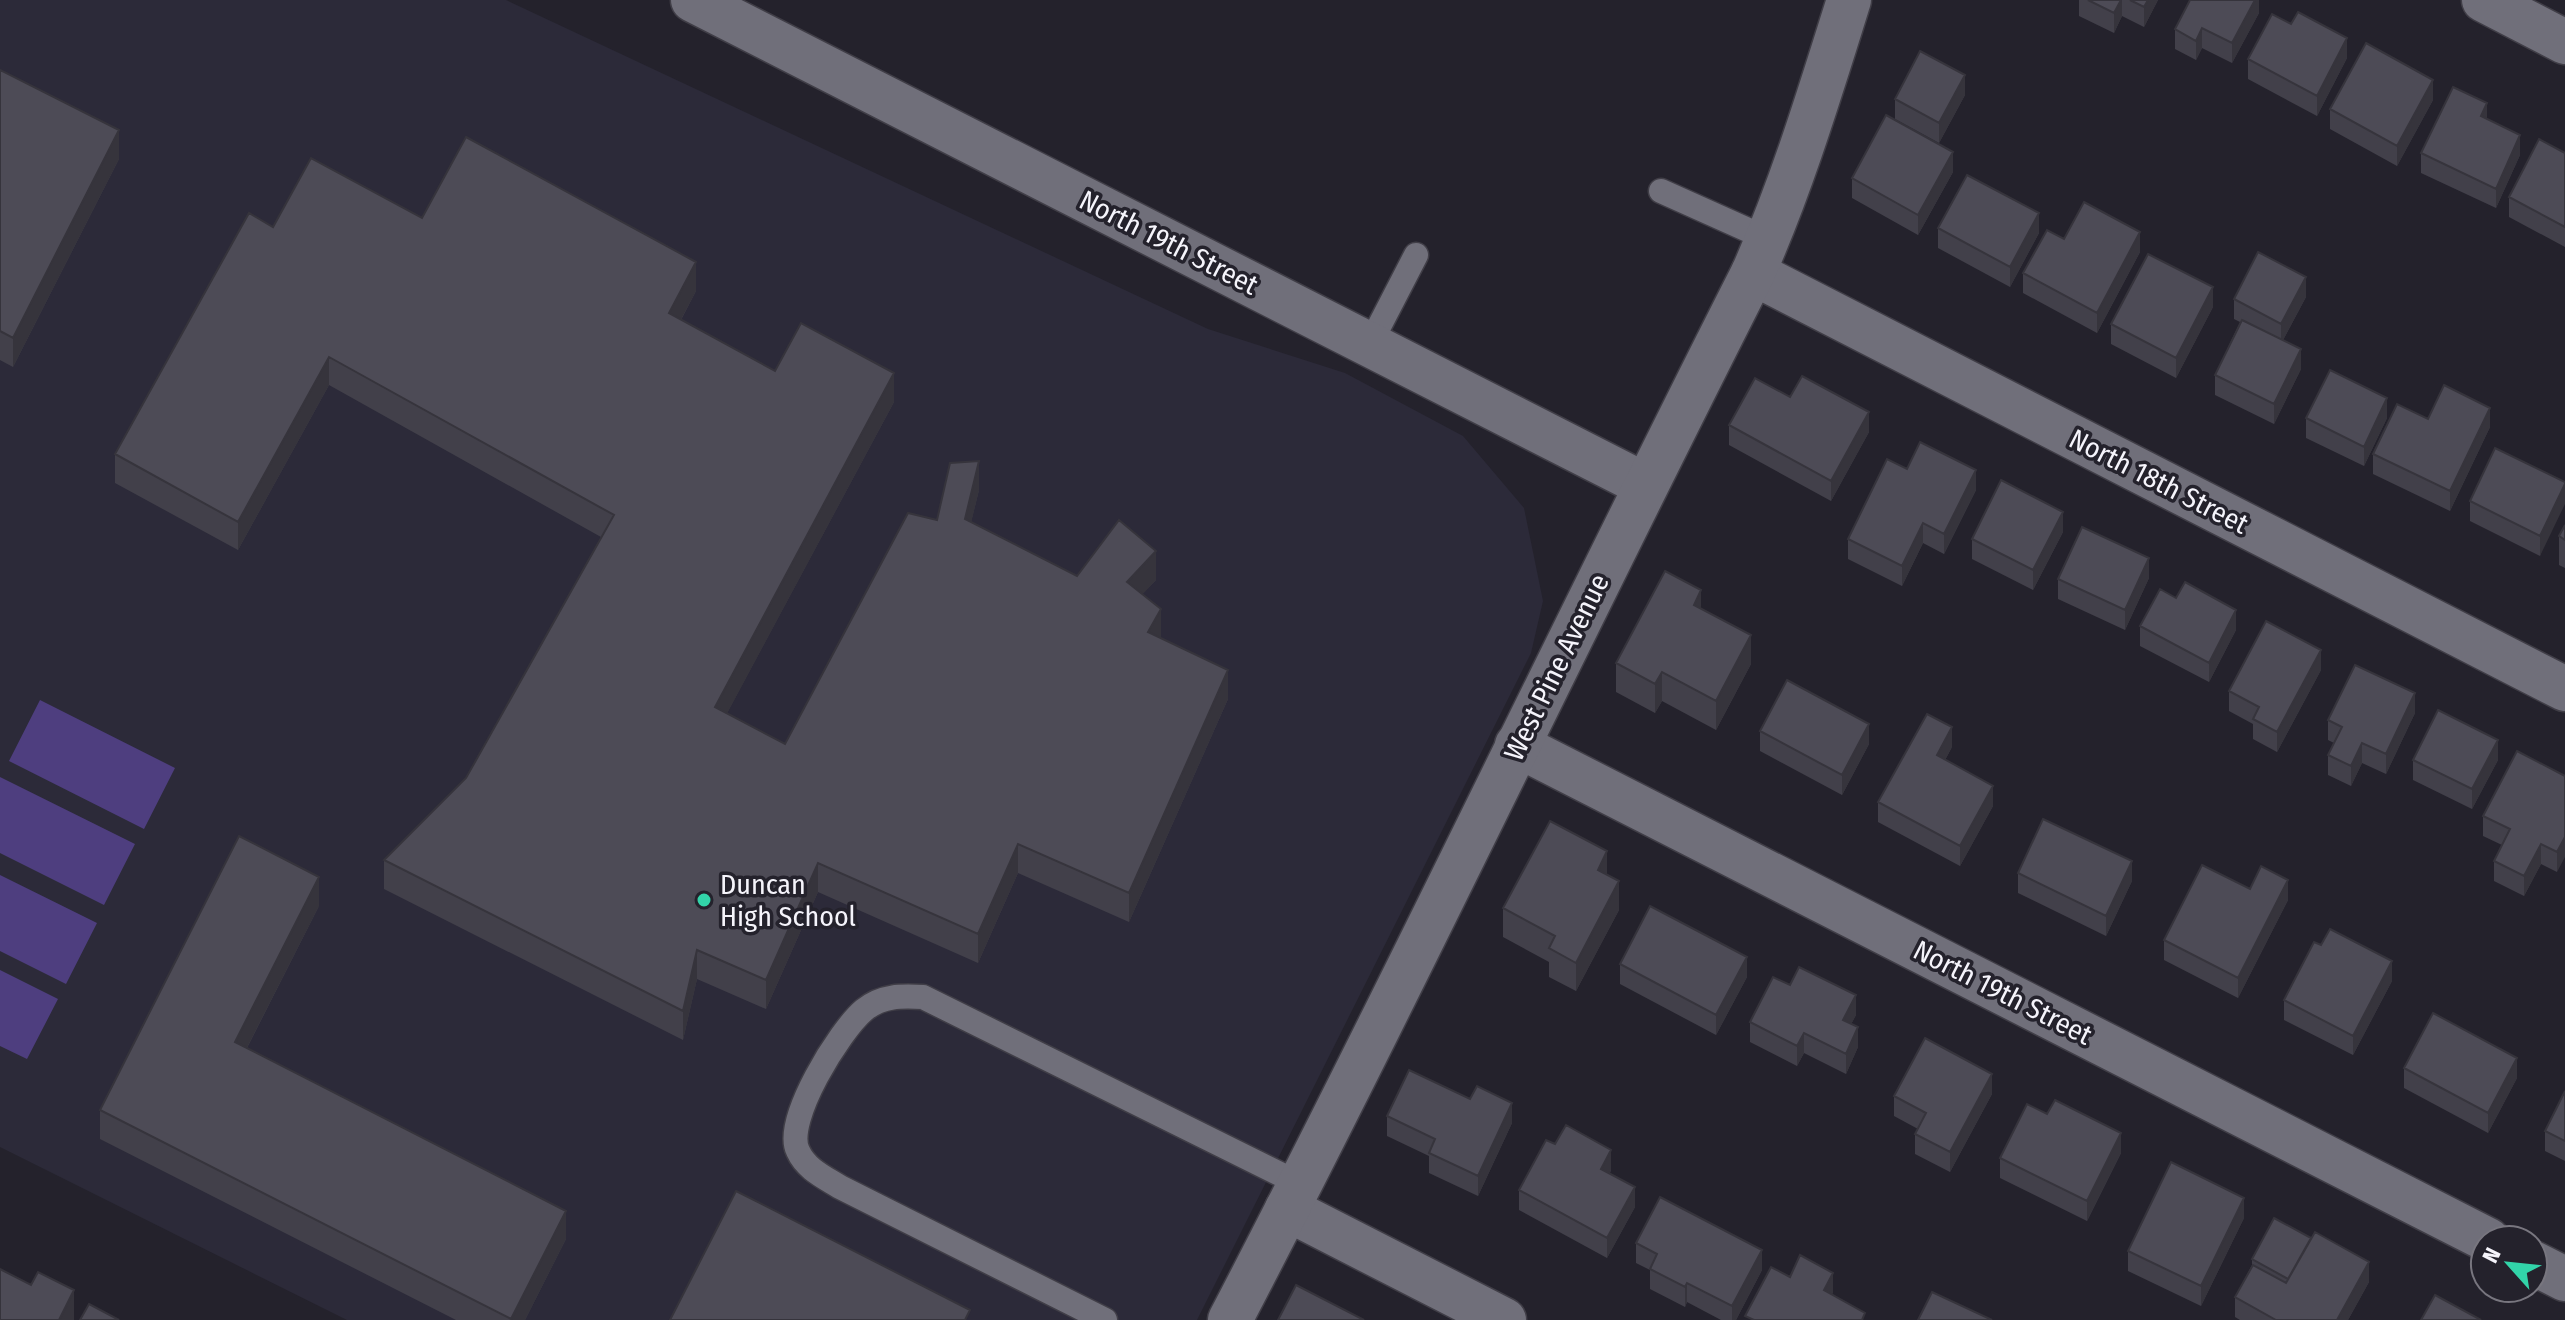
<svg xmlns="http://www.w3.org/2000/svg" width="2565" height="1320" font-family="'Fira Sans Condensed',sans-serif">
	<rect width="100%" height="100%" fill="#24222c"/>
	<path fill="#2c2a39" d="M0 0H506L1208 329 1345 373 1463 436 1524 508 1543 601 1531 653 1197 1320H347L0 1147Z"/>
	<path fill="#4e3e7f" d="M40 700 175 768 144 829 9 761Z
		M0 777 135 844 104 905 0 853Z
		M0 875 97 923 66 984 0 951Z
		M0 970 58 999 27 1059 0 1046Z"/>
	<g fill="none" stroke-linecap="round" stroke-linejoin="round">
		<g stroke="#403e47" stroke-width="27">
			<path id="service" d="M1661 191 1768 239
				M1370 344 1416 255
				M1105 1320 840 1187C824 1177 806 1169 798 1151 783 1121 840 1030 864 1010 882 995 902 996 923 997L1300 1184"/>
		</g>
		<g stroke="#403e47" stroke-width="47">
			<path id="minor" d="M693 0 1645 485
				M2484 0 2565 42
				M1753 273 2565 689
				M1517 745 2488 1240
				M1287 1209 1504 1320
				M2533 1263 2565 1279"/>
		</g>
		<g stroke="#403e47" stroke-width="47">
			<path id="tertiary" d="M1230 1320C1410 974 1576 621 1753 273 1792 185 1820 92 1849 0"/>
		</g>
		<use href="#service" stroke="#706f7a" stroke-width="24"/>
		<use href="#minor" stroke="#706f7a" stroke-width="44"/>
		<use href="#tertiary" stroke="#706f7a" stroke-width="44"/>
	</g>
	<path fill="#42404a" d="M2079 0H2158L2144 27 2122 16 2114 33 2079 16Z
		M2259 0V13L2232 63 2202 48 2196 60 2175 49V29Z
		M2291 24 2347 58 2317 116 2248 79V59Z
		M0 70 119 159 13 367 0 360Z
		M1965 95 1939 143 1895 119V99Z
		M2433 100 2397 166 2330 129V109Z
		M2487 119 2520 155 2496 208 2421 173V153Z
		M2565 153V247L2509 217V197Z
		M1953 172 1918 235 1852 198V178Z
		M422 218 696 291 681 320 775 371 894 402 727 713 785 744 937 520 979 490 971 522 1077 576 1156 580 1142 594 1161 638 1228 699 1129 922 1018 873 978 963 818 892 766 1009 697 979 683 1040 384 889V860L466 778 601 537 329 385 238 550 115 483V454Z
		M1938 228 2039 233 2010 287 1938 248Z
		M2064 239 2140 252 2097 333 2023 293V273Z
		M2306 297 2283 340 2301 369 2274 424 2215 395V375L2240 322 2234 319V299Z
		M2213 307 2176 378 2111 344V324Z
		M1790 397 1869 432 1831 501 1729 445V425Z
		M2306 418H2387L2364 466 2306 438Z
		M2428 419 2490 427 2450 511 2373 474V454Z
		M1907 469 1976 490 1944 554 1923 543 1902 586 1848 559V539Z
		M2565 482 2540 556 2470 521V501Z
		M2565 525V568L2559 565V536Z
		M2063 532 2033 590 1972 559V539Z
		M2149 578 2125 630 2058 599V579Z
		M2176 598 2236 630 2209 682 2140 646V626Z
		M1701 609 1751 664 1716 730 1662 701 1655 713 1616 692V663Z
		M2321 670 2277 752 2253 739V724L2229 711V691Z
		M2415 713 2386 774 2362 763 2351 786 2328 775V755L2334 743 2328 740V720Z
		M1760 731 1869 744 1842 795 1760 751Z
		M1952 747 1945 760 1993 806 1960 866 1878 822V802Z
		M2413 760H2498L2472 809 2413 780Z
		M2565 776 2557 872 2541 864 2524 896 2494 881V861L2502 845 2483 836V816Z
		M2018 873 2132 881 2106 936 2018 893Z
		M1607 875 1619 910 1576 991 1549 977V962L1503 937V908Z
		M2250 889 2288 900 2238 998 2164 960V940Z
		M319 906 247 1048 566 1239 525 1320H456L100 1139V1110Z
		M1620 964 1747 977 1716 1035 1620 984Z
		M2392 981 2353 1055 2284 1020V1000Z
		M1856 1015 1851 1024 1858 1047 1846 1074 1804 1053 1797 1066 1750 1042V1022Z
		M2404 1068 2517 1078 2488 1133 2404 1088Z
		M2565 1091V1161L2545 1151V1131Z
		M1992 1094 1950 1172 1915 1154V1134L1918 1129 1894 1116V1096Z
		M1387 1116 1512 1123 1478 1196 1429 1173V1156L1387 1136Z
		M1555 1144 1611 1170 1610 1173 1635 1207 1607 1258 1519 1210V1190Z
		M2121 1153 2087 1221 2000 1178V1158Z
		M2244 1218 2201 1306 2128 1271V1251Z
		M1636 1243 1762 1270 1736 1320H1721L1687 1302 1685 1307 1650 1289V1270L1636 1263Z
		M2252 1259 2369 1282 2348 1320H2240L2235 1317V1297L2252 1265Z"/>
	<path fill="#36343c" d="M2121 0H2122V16L2114 33V13Z
		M2148 0H2158L2144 27V7Z
		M2255 0H2259V13L2232 63V43Z
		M2202 28V48L2196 60V41Z
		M2347 38V58L2317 116V96Z
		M1965 75V95L1939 143V123Z
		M2433 80V100L2397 166V146Z
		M2487 103V123L2481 116Z
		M119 130V159L13 367V338Z
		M2520 135V155L2496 208V189Z
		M1953 152V172L1918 235V215Z
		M2039 213V233L2010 287V267Z
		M2140 232V252L2097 333V313Z
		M696 262V291L669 342V313Z
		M2306 277V297L2281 344V324Z
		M2213 287V307L2176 378V358Z
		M2301 349V369L2274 424V404Z
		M329 357V385L238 550V522Z
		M894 373V402L715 736V707Z
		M2387 398V418L2364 466V447Z
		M2490 408V427L2450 511V491Z
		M1869 412V432L1831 501V481Z
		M979 461V490L965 548V519Z
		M1976 470V490L1944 554V534Z
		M2565 484V504L2540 556V536Z
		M2063 512V532L2033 590V570Z
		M1923 523V543L1902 586V566Z
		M1156 551V580L1127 611V582Z
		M2149 558V578L2125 630V610Z
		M1701 590V619L1694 605Z
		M1161 609V638L1148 632Z
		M2236 610V630L2209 682V663Z
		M1751 635V664L1716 730V701Z
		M2321 650V670L2277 752V732Z
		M1228 670V699L1129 922V893Z
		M1662 672V701L1655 713V684Z
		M2415 693V713L2386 774V754Z
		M1869 724V744L1842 795V775Z
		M1952 727V747L1937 775V755Z
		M2498 740V760L2472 809V789Z
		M2362 743V763L2351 786V766Z
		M1993 786V806L1960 866V846Z
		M2565 837V857L2557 872V852Z
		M1018 844V873L978 963V934Z
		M2541 844V864L2524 896V876Z
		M1607 851V880L1598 870Z
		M2132 861V881L2106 936V916Z
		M818 863V892L766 1009V980Z
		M319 877V906L235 1071V1042Z
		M2288 880V900L2238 998V978Z
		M1619 881V910L1576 991V963Z
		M697 950V979L683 1040V1011Z
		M1747 957V977L1716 1035V1015Z
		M2392 961V981L2353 1055V1036Z
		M1856 995V1015L1843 1040V1020Z
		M1858 1027V1047L1846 1074V1054Z
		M1804 1033V1053L1797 1066V1046Z
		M2517 1058V1078L2488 1133V1113Z
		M1992 1074V1094L1950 1172V1152Z
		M1512 1103V1123L1478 1196V1176Z
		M2121 1133V1153L2087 1221V1201Z
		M1611 1150V1170L1601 1188V1169Z
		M1635 1187V1207L1607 1258V1238Z
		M2244 1198V1218L2201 1306V1286Z
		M566 1211V1239L525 1320H511Z
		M1762 1250V1270L1736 1320H1732V1306Z
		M2369 1262V1282L2348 1320H2337Z
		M1833 1273V1293L1824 1310V1290Z
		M1687 1283V1302L1685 1307V1287Z
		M74 1290V1320H59Z"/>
	<path fill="#4d4b56" stroke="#36343c" stroke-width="2" d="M2088 0H2121L2114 13Z
		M2130 0H2148L2144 7Z
		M2190 0H2255L2232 43 2202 28 2196 41 2175 29Z
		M2298 12 2347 38 2317 96 2248 59 2272 14 2291 24Z
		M2366 43 2433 80 2397 146 2330 109Z
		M1920 51 1965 75 1939 123 1895 99Z
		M0 70 119 130 13 338 0 331Z
		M2453 87 2487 103 2481 116 2520 135 2496 189 2421 153Z
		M1886 115 1953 152 1918 215 1852 178Z
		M466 137 696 262 669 313 775 371 801 323 894 373 715 707 785 744 908 513 937 520 950 463 979 461 965 519 1077 576 1119 520 1156 551 1127 582 1161 609 1148 632 1228 670 1129 893 1018 844 978 934 818 863 766 980 697 950 683 1011 384 860 466 778 614 515 329 357 238 522 115 454 249 213 273 227 311 158 422 218Z
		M2539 139 2565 153V227L2509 197Z
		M1967 175 2039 213 2010 267 1938 228Z
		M2084 202 2140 232 2097 313 2023 273 2047 230 2064 239Z
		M2258 252 2306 277 2281 324 2234 299Z
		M2148 254 2213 287 2176 358 2111 324Z
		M2242 320 2301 349 2274 404 2215 375Z
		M2330 370 2387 398 2364 447 2306 418Z
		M1802 376 1869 412 1831 481 1729 425 1755 378 1790 397Z
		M2444 385 2490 408 2450 491 2373 454 2397 404 2428 419Z
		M1920 442 1976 470 1944 534 1923 523 1902 566 1848 539 1887 459 1907 469Z
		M2495 448 2565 482V484L2540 536 2470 501Z
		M2001 480 2063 512 2033 570 1972 539Z
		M2565 525V540L2559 536Z
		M2082 527 2149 558 2125 610 2058 579Z
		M1665 571 1701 590 1694 605 1751 635 1716 701 1662 672 1655 684 1616 663Z
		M2185 582 2236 610 2209 663 2140 626 2160 589 2176 598Z
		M2266 621 2321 650 2277 732 2253 719 2259 707 2229 691Z
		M2355 665 2415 693 2386 754 2362 743 2351 766 2328 755 2342 727 2328 720Z
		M1787 680 1869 724 1842 775 1760 731Z
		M2438 710 2498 740 2472 789 2413 760Z
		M1927 714 1952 727 1937 755 1993 786 1960 846 1878 802Z
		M2517 751 2565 776V837L2557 852 2541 844 2524 876 2494 861 2510 829 2483 816Z
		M2043 819 2132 861 2106 916 2018 873Z
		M1550 821 1607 851 1598 870 1619 881 1576 963 1549 948 1555 936 1503 908Z
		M239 836 319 877 235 1042 566 1211 511 1319 100 1110Z
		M2202 865 2250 889 2261 866 2288 880 2238 978 2164 940Z
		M1650 906 1747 957 1716 1015 1620 964Z
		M2330 929 2392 961 2353 1036 2284 1000 2314 942 2321 945Z
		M1799 967 1856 995 1843 1020 1858 1027 1846 1054 1804 1033 1797 1046 1750 1022 1773 977 1790 985Z
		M2433 1013 2517 1058 2488 1113 2404 1068Z
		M1925 1038 1992 1074 1950 1152 1915 1134 1926 1113 1894 1096Z
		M1409 1070 1470 1099 1477 1086 1512 1103 1478 1176 1429 1153 1435 1139 1387 1116Z
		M2565 1091V1141L2545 1131Z
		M2055 1100 2121 1133 2087 1201 2000 1158 2027 1104 2047 1114Z
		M1566 1125 1611 1150 1601 1169 1635 1187 1607 1238 1519 1190 1546 1140 1555 1144Z
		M2171 1162 2244 1198 2201 1286 2128 1251Z
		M736 1191 970 1310 965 1320H670Z
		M1660 1197 1762 1250 1732 1306 1687 1283 1685 1287 1650 1269 1657 1254 1636 1243Z
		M2274 1218 2311 1238 2288 1279 2252 1259Z
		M2315 1232 2369 1262 2337 1320H2276L2235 1297 2253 1265 2286 1283Z
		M1800 1255 1833 1273 1824 1290 1865 1313 1862 1320H1754L1745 1316 1771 1267 1790 1277Z
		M0 1269 31 1285 38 1272 74 1290 59 1320H0Z
		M1296 1285 1364 1320H1278Z
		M1932 1292 1992 1320H1918Z
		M2435 1295 2481 1320H2421Z
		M89 1304 119 1320H80Z"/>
	<circle fill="#32d4a9" stroke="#24222c" stroke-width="3" cx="704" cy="900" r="8"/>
	<g text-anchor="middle" stroke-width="7" stroke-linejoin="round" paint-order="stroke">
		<g font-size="28" fill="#f5f4fb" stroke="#24222c">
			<text transform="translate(1169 242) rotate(27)" y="10">North 19th Street</text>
			<text transform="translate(2159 481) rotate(27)" y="10">North 18th Street</text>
			<text transform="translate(1556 667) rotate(-64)" y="10">West Pine Avenue</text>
			<text transform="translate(2003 992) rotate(27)" y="10">North 19th Street</text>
		</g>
		<g font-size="28" fill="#f5f4fb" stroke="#24222c" text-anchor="start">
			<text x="720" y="894">Duncan<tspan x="720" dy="32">High School</tspan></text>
		</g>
	</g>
	<g transform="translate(2509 1264) rotate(297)"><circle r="38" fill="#24222c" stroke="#78767f" stroke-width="2"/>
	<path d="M0-6L14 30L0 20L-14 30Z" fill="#32d4a9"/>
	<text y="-12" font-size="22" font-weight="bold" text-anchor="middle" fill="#f5f4fb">N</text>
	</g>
</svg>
